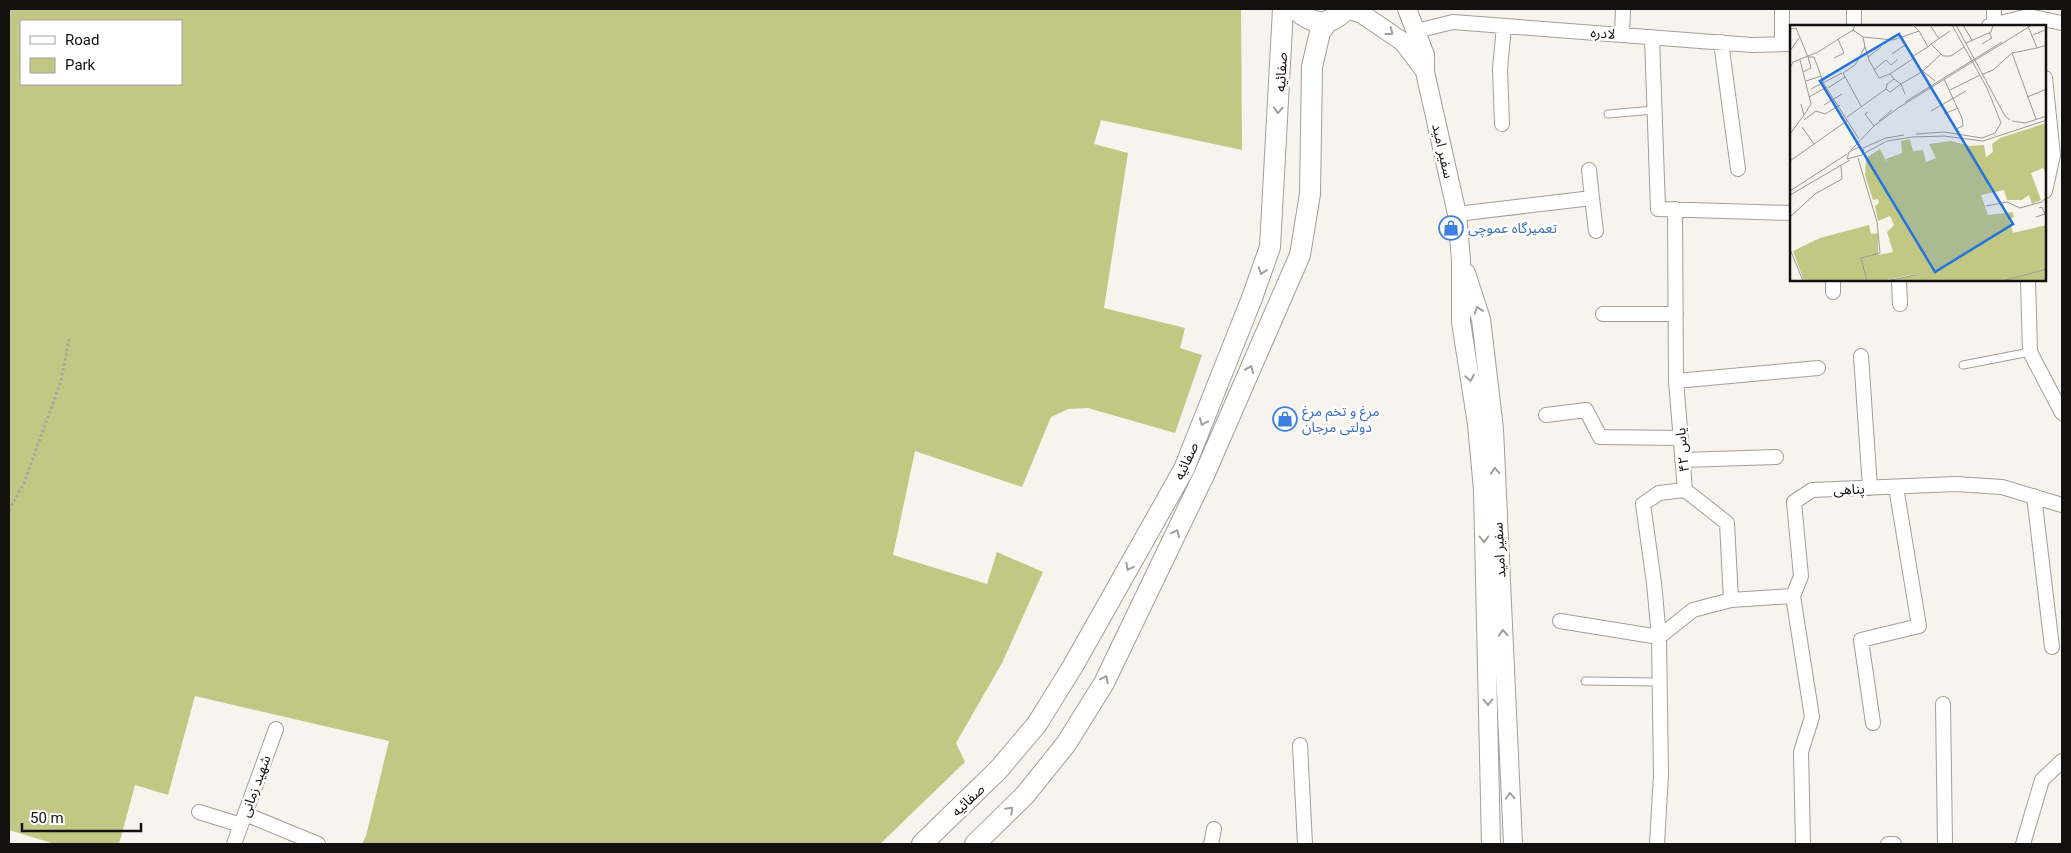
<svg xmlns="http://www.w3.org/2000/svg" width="2071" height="853" font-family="Roboto,'Noto Sans Arabic',sans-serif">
	<rect width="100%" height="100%" fill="#f7f3ed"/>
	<path fill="#c2c884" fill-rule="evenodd" d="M9 9H1241L1242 150 1101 120 1094 144 1128 153 1104 308 1185 328 1180 348 1202 355 1175 433 1088 408 1068 409 1051 417 1022 487 915 451 893 555 987 584 997 552 1043 572 1002 663 956 743 965 762 880 844H362L366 836 389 741 195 696 168 795 135 785 119 844H55L9 830ZM21 21H181V84H21Z"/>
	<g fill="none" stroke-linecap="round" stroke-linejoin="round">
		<g stroke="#a29f99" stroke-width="9">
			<path id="service" d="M1608 114 1654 110
				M1963 365 2030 352
				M1585 681 1659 682"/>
		</g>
		<g stroke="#a29f99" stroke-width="16">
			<path id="minor" d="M1994 9V25
				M1854 26V9
				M1989 26 2028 16 2062 23
				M1416 31 1453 22 1752 45 1791 44
				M1622 35 1623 9
				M1652 37 1658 209 1791 213
				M1721 42 1738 169
				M1782 44V9
				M2045 78 2053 155 2045 191
				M1502 124 1500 69 1504 26
				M1589 170 1592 198
				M1457 214 1592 198 1596 231
				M1833 280V292
				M1899 280 1900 304
				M2028 280 2030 352 2062 413
				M1603 314H1676
				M1861 356 1870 488
				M1676 381 1818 368
				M1546 415 1586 410 1600 437 1681 438
				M1682 460 1776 457
				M2034 496 2052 647
				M1793 596 1812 717 1801 752 1803 844
				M1731 600 1793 596 1801 576 1794 502 1812 490 1956 484 2002 487 2062 505
				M1560 621 1659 637 1654 583 1643 504 1659 493 1685 490
				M1943 704 1945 844
				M1873 723 1861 640 1919 626 1896 487
				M1300 745 1305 844
				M199 812 241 825
				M245 814 318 844
				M234 844 276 729
				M1211 844 1214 829
				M1657 844 1661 775 1659 637 1693 610 1731 600 1727 523 1685 490 1676 381 1675 209
				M1888 844H1894
				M2023 844 2042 780 2062 761"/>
		</g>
		<g stroke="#a29f99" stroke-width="20">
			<path id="tertiary" d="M1347 9 1362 14 1403 42 1425 71
				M1407 9 1425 55V72L1457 214 1461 260V322L1477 424 1483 490 1491 844
				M1466 273 1481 319 1494 429 1513 844"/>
		</g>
		<g stroke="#a29f99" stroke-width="22">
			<path id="secondary" d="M1295 9C1312 25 1330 28 1346 9
				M922 844 999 769 1037 724 1073 666 1184 469 1252 298 1270 247 1283 9
				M975 844 1025 795 1066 744 1104 683 1205 473 1300 255 1310 194 1312 67 1320 32 1329 20"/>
		</g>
		<path stroke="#aaa7a2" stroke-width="3" stroke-dasharray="2.5 2.5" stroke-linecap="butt" d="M9 510 24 483 61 381 69 339"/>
		<use href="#service" stroke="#fff" stroke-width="7"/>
		<use href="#minor" stroke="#fff" stroke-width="14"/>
		<use href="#tertiary" stroke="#fff" stroke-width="18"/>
		<use href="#secondary" stroke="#fff" stroke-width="20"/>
	</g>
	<defs><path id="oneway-chevron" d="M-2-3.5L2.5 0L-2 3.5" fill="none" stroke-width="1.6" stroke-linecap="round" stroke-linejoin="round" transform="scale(1.25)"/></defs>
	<g stroke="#a0a09f">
		<use href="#oneway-chevron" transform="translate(1390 32) rotate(37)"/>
		<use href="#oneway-chevron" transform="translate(1278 110) rotate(93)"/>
		<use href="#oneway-chevron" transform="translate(1262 271) rotate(109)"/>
		<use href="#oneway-chevron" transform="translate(1478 310) rotate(-109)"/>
		<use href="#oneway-chevron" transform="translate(1250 369) rotate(-67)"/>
		<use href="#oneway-chevron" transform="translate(1470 378) rotate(81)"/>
		<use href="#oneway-chevron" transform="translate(1203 422) rotate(112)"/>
		<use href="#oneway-chevron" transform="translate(1495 471) rotate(-93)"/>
		<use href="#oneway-chevron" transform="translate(1176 533) rotate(-64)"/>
		<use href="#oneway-chevron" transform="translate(1484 539) rotate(89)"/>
		<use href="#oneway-chevron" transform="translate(1129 567) rotate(119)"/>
		<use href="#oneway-chevron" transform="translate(1503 633) rotate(-93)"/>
		<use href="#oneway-chevron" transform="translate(1105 679) rotate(-63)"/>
		<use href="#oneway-chevron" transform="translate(1488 702) rotate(89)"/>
		<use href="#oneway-chevron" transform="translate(1510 796) rotate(-93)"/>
		<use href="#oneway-chevron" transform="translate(1010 810) rotate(-45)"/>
	</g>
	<defs>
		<g id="shop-ring" transform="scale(1.25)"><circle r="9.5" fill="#fff" stroke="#3f7fe0" stroke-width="1.5"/><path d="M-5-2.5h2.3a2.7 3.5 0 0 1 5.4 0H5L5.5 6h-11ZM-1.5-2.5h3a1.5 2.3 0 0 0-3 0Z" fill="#3f7fe0"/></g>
	</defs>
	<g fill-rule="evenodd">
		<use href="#shop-ring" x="1451" y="228"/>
		<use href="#shop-ring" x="1285" y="419"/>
	</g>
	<g text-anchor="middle" stroke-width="5" stroke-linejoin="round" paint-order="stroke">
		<g font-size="14" fill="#12110f" stroke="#fff">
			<text transform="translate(1603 33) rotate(4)" y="5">لادره</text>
			<text transform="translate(1281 72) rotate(-87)" y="5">صفائیه</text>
			<text transform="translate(1443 151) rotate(77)" y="5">سفیر امید</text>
			<text transform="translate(1682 450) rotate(-95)" y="5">یاس ۴۲</text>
			<text transform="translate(1186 461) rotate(-66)" y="5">صفائیه</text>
			<text transform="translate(1849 489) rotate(-2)" y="5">پناهی</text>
			<text transform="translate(1499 550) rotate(-93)" y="5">سفیر امید</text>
			<text transform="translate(255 786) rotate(-70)" y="5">شهید زمانی</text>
			<text transform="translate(968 800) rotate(-44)" y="5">صفائیه</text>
		</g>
		<g font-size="14" fill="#366cbe" stroke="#fff" text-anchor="start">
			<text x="1468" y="233">تعمیرگاه عموچی</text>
			<text x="1302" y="416">مرغ و تخم مرغ<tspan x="1302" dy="16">دولتی مرجان</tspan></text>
		</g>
	</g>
	<g transform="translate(1790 25)">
		<rect width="256" height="256" fill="#f7f3ed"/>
		<path d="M256 98V147L253 143 241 148 251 175 242 179 239 170 232 175H217L214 165 191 170 198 190 223 187 224 192 219 195 223 208 256 200V256H101L126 249 92 256H14L3 226 30 213 79 200 81 209 88 208V230L103 227 97 207 104 200 100 191 88 196 85 181 89 178 88 174 83 175 75 150 76 133 90 124 97 138 96 134 112 128 111 116 120 114 123 126 133 125 136 137 146 133 139 119 161 116 180 121 194 120 196 132 203 127 202 119 210 113Z" fill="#c2c884"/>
		<path fill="none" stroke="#9b9994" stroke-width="1" d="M65 0 63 5 73 12 75 22 65 40 53 48 71 81M140 0 149 14M162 0 197 63 211 98M166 0 215 91 220 95M173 0 182 15M238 1 247 23 257 20M0 4 6 3 18 32 21 43 13 47M129 6 138 22 141 19 153 31H161L174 22M243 10 257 4M73 12 103 15 129 6 123 0M112 13 129 43 145 56M176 18 201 7 203 0M141 19 160 6M192 19 202 13 199 8M75 22 79 35 89 53 100 49 104 54M0 26 9 13M102 29 115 20M123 31 138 22M18 32H24L34 59 69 114M78 32 91 22M44 33 54 28 48 14M10 35 21 79 14 90 11 79M0 43 3 37 28 27 63 5M84 45 96 35 101 40 108 34M100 49 124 33M193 49 203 45 222 28M154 54 172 93 173 101 166 104M16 56 31 51M38 63 55 52M21 64 52 48M96 64 100 67 111 59 115 69M160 65 190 50M19 72 37 62M237 72 257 64M115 77 212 17M34 80 52 69M141 86 176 66M78 87 75 89 84 101M154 89 168 83M57 92 96 64 97 59 104 54 111 59 133 46 151 29M246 94 222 28 247 23M14 95 26 86 35 89 50 80M89 96 102 85M222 96 235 98 257 91M12 102 24 119M0 109 14 90M126 109 154 107 192 113 205 108 211 98M69 122 74 125 72 130 57 134 59 127ZM73 123 96 113 114 110M61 125 84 101 108 83 242 0M73 129 97 116 122 112 154 111 193 116 257 95M68 133 87 197 90 228 71 233 77 256M0 136 58 95M0 166 57 129M0 170 60 135M196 181 217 177 230 183 252 177 257 171M0 192 25 169 52 154 51 141M246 192 255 189 252 182 249 183M0 224 13 256M96 256 126 250M212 256 257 244"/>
		<path fill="#2474df" fill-opacity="0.15" stroke="#2474df" stroke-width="2.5" d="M109 9 223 199 145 247 30 56Z"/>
		<rect width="256" height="256" fill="none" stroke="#12110f" stroke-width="2.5"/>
	</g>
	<rect width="2071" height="853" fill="none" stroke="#12110f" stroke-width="20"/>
	<rect x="20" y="20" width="162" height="65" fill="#ffffff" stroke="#a0a09f"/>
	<rect x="30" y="36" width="25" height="8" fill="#ffffff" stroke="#a0a09f"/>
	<text x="65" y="45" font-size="15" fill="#12110f">Road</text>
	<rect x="30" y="58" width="25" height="15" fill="#c2c884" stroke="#a0a09f"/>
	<text x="65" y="70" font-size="15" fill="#12110f">Park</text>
	<path d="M22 823v8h119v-8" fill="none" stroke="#12110f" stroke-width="2.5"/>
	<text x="30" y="823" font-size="15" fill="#12110f" stroke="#ffffff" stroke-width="4" paint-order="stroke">50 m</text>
</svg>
